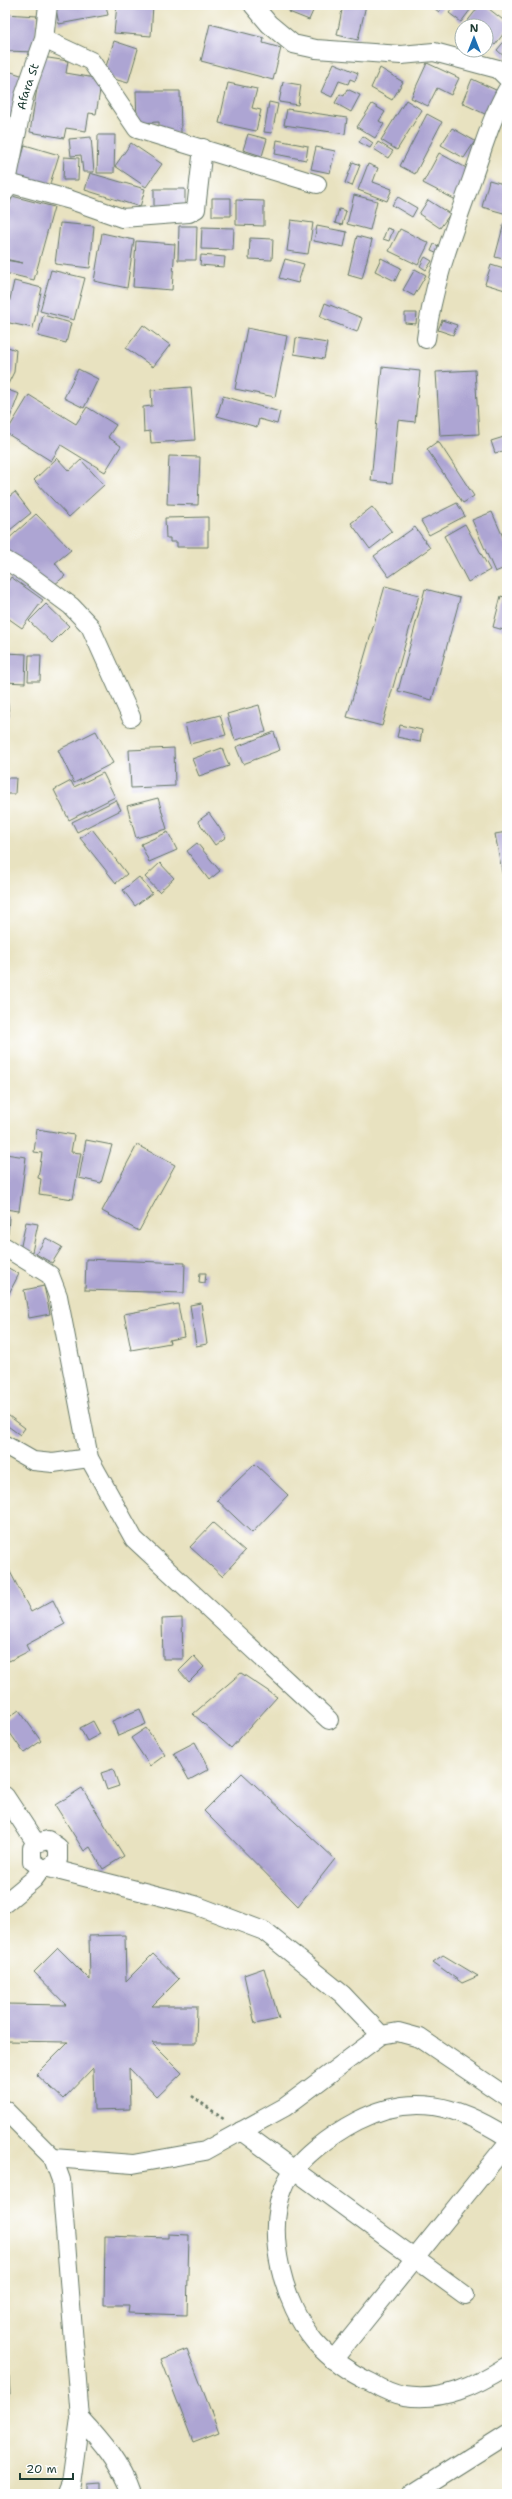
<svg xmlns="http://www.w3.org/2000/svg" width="512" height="2499" font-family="'Shantell Sans',sans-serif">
	<rect width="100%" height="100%" fill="#fff"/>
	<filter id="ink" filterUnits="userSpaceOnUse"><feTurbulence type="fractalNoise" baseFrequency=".025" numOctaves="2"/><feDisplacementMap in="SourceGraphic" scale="8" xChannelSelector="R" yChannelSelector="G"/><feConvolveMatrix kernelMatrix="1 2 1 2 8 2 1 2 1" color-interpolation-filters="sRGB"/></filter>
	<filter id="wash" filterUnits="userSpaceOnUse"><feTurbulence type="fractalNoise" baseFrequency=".012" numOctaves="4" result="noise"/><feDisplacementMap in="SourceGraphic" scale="16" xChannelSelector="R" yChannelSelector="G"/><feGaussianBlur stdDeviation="0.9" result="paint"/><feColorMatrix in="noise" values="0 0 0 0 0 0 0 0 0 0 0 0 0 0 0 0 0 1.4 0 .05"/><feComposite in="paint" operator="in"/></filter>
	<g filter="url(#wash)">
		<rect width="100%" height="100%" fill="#e8e2c0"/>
		<g id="blocks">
			<path fill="#ada5d3" d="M55 5H106L108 15 59 24Z
				M117 5H153L151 36 114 33Z
				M292 5H299L313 11 309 20 289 12Z
				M343 5H366L358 40 337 35Z
				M430 5H444L439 12Z
				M455 5H474L461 22 449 13Z
				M480 5H484L507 23V29L495 45 486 38V26H470L466 23Z
				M5 14 37 16 35 52 5 51Z
				M210 24 264 38 263 43 281 48 273 80 201 61Z
				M507 38V59L497 50Z
				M114 41 138 49 128 83 103 76Z
				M42 57 68 61 66 73 95 78 94 83 101 85 96 114 89 113 86 131 66 128 64 138 30 132Z
				M334 63 358 73 355 81 350 79 348 84 339 81 332 97 321 92Z
				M427 63 459 78 451 95 437 88 428 106 411 98Z
				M380 68 403 82 392 100 371 88Z
				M5 70 24 76 11 118 5 116Z
				M472 79 498 91 487 115 462 103Z
				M283 82 301 85 298 105 279 102Z
				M228 83 257 89 252 108 261 110 256 131 219 123Z
				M347 89 360 95 351 112 335 103 340 94 344 96Z
				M136 91H180L181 133H159V122L137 123Z
				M406 100 422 110 397 150 381 140Z
				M269 102 278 104 272 133 264 132Z
				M372 104 385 112 379 121 384 124 375 138 357 127Z
				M287 109 347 118 345 134 284 125Z
				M427 114 442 122 415 174 400 166Z
				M452 128 475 141 464 158 441 145Z
				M248 134 267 139 262 156 243 150Z
				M98 135H115L114 173H97Z
				M363 136 373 143 370 148 359 142Z
				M91 137 94 172H83L81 155 71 156 69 139Z
				M277 140 308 146 306 160 275 154Z
				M378 142 393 151 388 158 374 149Z
				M131 143 162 164 146 187 115 166Z
				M25 145 59 155 48 190 15 181Z
				M316 147 335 151 330 173 311 169Z
				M439 153 472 171 456 200 423 183Z
				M64 157 79 158 78 180H63Z
				M353 162 360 165 352 186 345 183Z
				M368 164 378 168 373 182 392 189 387 201 358 190Z
				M90 173 145 189 140 207 85 190Z
				M489 180 507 185V214L482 207Z
				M154 189H185V212H154Z
				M354 195 377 201 370 230 347 224Z
				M12 196 54 207 34 280 5 273V260L23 263 5 259V220Z
				M398 197 417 208 412 217 392 205Z
				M212 198H231V216H212Z
				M236 200 264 201V226L236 225Z
				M428 200 450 214 440 228 419 214Z
				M339 209 346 211 342 225 335 223Z
				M291 220 313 223 308 254 287 251Z
				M60 223 94 226 90 268 55 264Z
				M504 223H507V260L495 257Z
				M179 226H197L196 260H178Z
				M317 226 347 232 344 247 314 241Z
				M202 227 234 228 233 250 201 249Z
				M387 228 393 230 389 241 383 239Z
				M400 229 429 243 418 265 389 251Z
				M102 233 134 240 127 288 94 281Z
				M357 236 372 240 362 279 348 275Z
				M250 238 273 239 272 260 249 259Z
				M136 241 175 244 172 290 133 287Z
				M434 244 441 247 438 254 431 251Z
				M201 255 225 257 224 267 200 265Z
				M425 257 432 261 426 270 420 266Z
				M381 258 401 268 395 281 375 271Z
				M285 259 304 264 298 283 279 278Z
				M491 265 507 270 505 290 485 284Z
				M415 269 426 275 414 296 403 290Z
				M51 270 85 278 74 320 40 311Z
				M5 277 8 278 7 287H5Z
				M14 281 42 288 33 328 5 322Z
				M325 303 362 318 357 332 320 317Z
				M405 313H417L416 324 405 323Z
				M43 315 71 323 66 343 38 336Z
				M442 320 457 325 453 335 438 330Z
				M143 325 170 345 153 367 126 348Z
				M247 328 287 336 275 397 235 389Z
				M296 338 327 343 324 359 294 354Z
				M5 346 16 350 14 372 8 384 5 383Z
				M382 367 420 371 415 422 398 420 392 483 371 481Z
				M78 369 98 379 84 408 64 398Z
				M475 370 479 434 440 436 436 372Z
				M191 387 195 440 151 443 150 431 144 432 143 407 152 406 151 390Z
				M5 389 19 394 8 423 5 421Z
				M29 395 76 424 87 407 116 425 108 437 121 446 105 472 61 445 51 461 6 433Z
				M223 396 280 412 277 424 259 419 257 427 217 416Z
				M507 436V450L495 453 491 441Z
				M438 441 474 496 463 503 427 449Z
				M169 456 200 457 198 505 167 504Z
				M57 458 69 471 81 460 104 485 69 517 34 480Z
				M15 492 31 513 5 534V500Z
				M457 503 465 516 429 535 421 521Z
				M372 507 392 532 370 549 351 523Z
				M492 512 507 546V567L495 572 472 520Z
				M36 514 71 550 55 563 65 576 49 589 5 551V542Z
				M208 517V547H177V542H170V538H166L165 518Z
				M465 524 490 570 468 582 444 536Z
				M415 527 430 548 389 577 374 556Z
				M11 577 43 600 22 628 5 616V586Z
				M385 586 419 595 382 726 347 717Z
				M425 589 460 598 432 700 398 691Z
				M501 596 507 598V631L493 627Z
				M46 604 69 626 52 643 29 621Z
				M5 653 26 654 25 683 5 682Z
				M29 655H41L40 681H28Z
				M5 684H8V694H5Z
				M5 697H7L9 716H5Z
				M259 705 266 732 235 740 227 714Z
				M220 715 226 735 190 744 185 724Z
				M400 725 422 730 420 742 397 737Z
				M96 731 113 763 74 783 58 750Z
				M274 732 280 750 243 764 236 747Z
				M174 748 175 786 131 788 129 750Z
				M222 748 229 766 199 776 192 759Z
				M103 773 115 797 69 820 54 790 71 781 74 787Z
				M5 778H16L15 794H5Z
				M158 798 167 829 136 838 127 806Z
				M116 800 121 810 77 832 72 822Z
				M209 813 226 837 215 845 198 821Z
				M92 829 127 874 116 883 80 838Z
				M168 832 177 850 149 862 141 844Z
				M507 832V881L504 882 495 834Z
				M197 843 220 871 209 880 187 851Z
				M160 863 174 878 159 892 145 877Z
				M139 877 152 893 135 906 123 890Z
				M507 894V915H506L504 895Z
				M37 1129 74 1135 71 1152 81 1153 73 1199 39 1194 41 1179 38 1178 42 1153 34 1152Z
				M86 1140 112 1145 101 1183 79 1178Z
				M137 1145 175 1165 139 1231 102 1211Z
				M5 1154 26 1157 19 1211 5 1209Z
				M5 1215 9 1216 8 1233H5Z
				M26 1222 38 1224 32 1252 20 1250Z
				M46 1238 62 1247 52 1263 36 1254Z
				M86 1259 185 1263 184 1293 85 1290Z
				M5 1266 19 1274 5 1301Z
				M200 1273H206L205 1283 199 1282Z
				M44 1286 50 1314 29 1318 24 1290Z
				M201 1303 207 1344 196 1346 190 1305Z
				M178 1304 184 1337 169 1340 170 1343 131 1350 124 1314Z
				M5 1413 25 1428 20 1435 5 1424Z
				M255 1464 288 1495 252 1533 217 1500Z
				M213 1523 245 1551 222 1576 190 1547Z
				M5 1562 31 1612 53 1600 65 1624 26 1645 29 1651 9 1661 5 1654Z
				M182 1618 183 1659H163L162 1619Z
				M194 1656 204 1667 189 1682 179 1671Z
				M241 1673 277 1697 231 1748 193 1714Z
				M140 1709 146 1724 118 1736 112 1721Z
				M19 1710 41 1741 24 1753 5 1726V1720Z
				M93 1721 100 1734 87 1741 80 1728Z
				M146 1728 165 1755 150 1766 131 1738Z
				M195 1742 209 1769 189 1780 174 1753Z
				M113 1769 119 1786 107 1790 101 1773Z
				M242 1773 335 1859 298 1906 204 1811Z
				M82 1788 124 1856 103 1869 90 1847 84 1851 55 1805Z
				M125 1935 126 1981 153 1954 179 1979 152 2006H197L196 2043H152L182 2073 157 2097 129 2068 130 2109 94 2110 93 2068 63 2099 36 2074 68 2042 5 2041V2004L66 2005 34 1972 58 1948 90 1980 89 1936Z
				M443 1955 478 1976 462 1983 433 1962Z
				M264 1968 279 2019 255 2024 244 1975Z
				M168 2234 189 2235 187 2315 128 2313 129 2305H104L105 2236 168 2238Z
				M187 2349 219 2432 193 2442 161 2359Z
				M9 2377 10 2394H5V2378Z
				M100 2482V2494H86V2483Z"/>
		</g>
	</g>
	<g filter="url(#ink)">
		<use href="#blocks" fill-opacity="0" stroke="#657765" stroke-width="1"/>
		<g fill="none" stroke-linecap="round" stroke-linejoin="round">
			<g stroke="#657765" stroke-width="20">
				<g id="minor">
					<path d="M253 5 269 24 293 44 316 49 401 55 434 52 498 69 507 78"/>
					<path d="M44 39 91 61 137 129 317 184"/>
					<path d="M8 183 71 200 122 218 189 213 196 209 203 148"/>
					<path id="s1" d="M5 192 24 96 44 39 48 5"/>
					<path d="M426 339C433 281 454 230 473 176 483 148 492 116 507 90"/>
					<path d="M5 560 25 572 71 606 90 626 131 717"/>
					<path d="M5 1247 50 1275 58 1296 89 1458 134 1539 329 1720"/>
					<path d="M5 1445 33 1461 53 1463 89 1458"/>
					<path d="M5 1796 36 1843"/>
					<path d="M49 1868 195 1905 264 1931 342 1994 381 2035"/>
					<path d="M5 1903 34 1879 42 1868H49L58 1860V1847L48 1840 36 1843 32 1848V1861L42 1868"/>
					<path d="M5 2110 53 2158 61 2180 80 2418 71 2484 67 2494"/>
					<path d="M241 2131 465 2295"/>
					<path d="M507 2137C457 2105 412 2092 357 2121 332 2134 294 2161 284 2187 264 2233 284 2305 315 2342 331 2360 350 2373 372 2383 382 2389 393 2394 404 2396 443 2402 475 2386 507 2366"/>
					<path d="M53 2158 133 2164 205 2151 285 2107 381 2035 398 2032 420 2038 507 2097"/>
					<path d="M333 2360 507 2144"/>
					<path d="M80 2418C101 2441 121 2464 131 2494"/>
					<path d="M412 2494 507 2434"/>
				</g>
			</g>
			<path stroke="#657765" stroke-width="2.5" stroke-dasharray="3 3" stroke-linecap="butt" d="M192 2096 225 2120"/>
			<use href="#minor" stroke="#fff" stroke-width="18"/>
		</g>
	</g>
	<g text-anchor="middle" stroke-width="3.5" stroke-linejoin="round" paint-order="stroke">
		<g font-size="12" fill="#1f3d34" stroke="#fff">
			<text dy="4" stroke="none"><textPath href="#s1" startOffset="108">Afara St</textPath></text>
		</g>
	</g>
	<rect width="512" height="2499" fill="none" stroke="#fff" stroke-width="20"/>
	<g transform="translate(474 38)"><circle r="19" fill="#ffffff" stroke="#a5b1ae"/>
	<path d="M0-3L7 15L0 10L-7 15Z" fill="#1f6fb2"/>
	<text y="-6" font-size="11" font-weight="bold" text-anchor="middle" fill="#1f3d34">N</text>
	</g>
	<path d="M20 2473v6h53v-6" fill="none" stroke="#1f3d34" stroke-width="2"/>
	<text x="26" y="2473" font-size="12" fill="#1f3d34" stroke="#ffffff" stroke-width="3" paint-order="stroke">20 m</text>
</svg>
